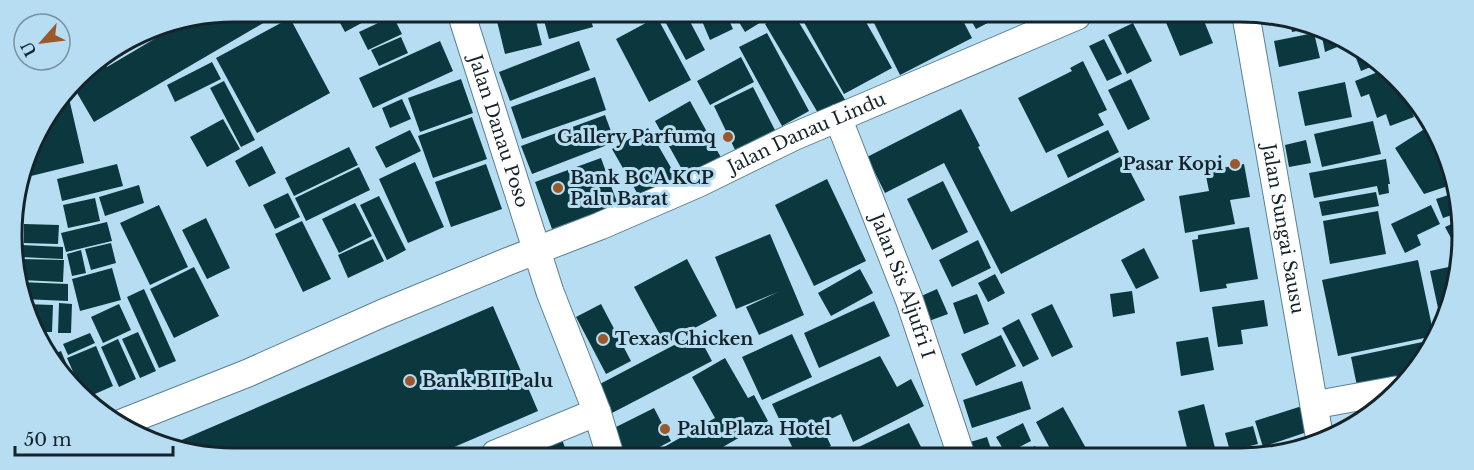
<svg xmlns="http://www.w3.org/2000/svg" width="1474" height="470" font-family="'Libre Baskerville',serif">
	<rect width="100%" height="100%" fill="#b6ddf2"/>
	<path fill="#0b383f" d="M235 12H282L94 122 73 86 88 68 102 59 107 67 183 22Z
		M334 12 380 13 345 32Z
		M495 13H534L542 45 505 54Z
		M542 13H589L593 27 549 39Z
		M661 14H686L705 50 686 60Z
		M699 14H726L733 29 710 40Z
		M734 14H774L745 32Z
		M781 14H794L847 103 821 118 765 24Z
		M806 14 862 15 892 68 844 94 801 17Z
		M870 15H960L972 38 900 75Z
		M968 15H1003L976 29Z
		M393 16 402 34 368 50 359 32Z
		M1175 16H1202L1213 43 1180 56 1165 20Z
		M657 17 691 80 649 102 616 39Z
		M290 18 330 93 257 133 216 58Z
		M1290 19 1296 22 1312 28 1292 32Z
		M1133 23 1152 61 1127 74 1108 35Z
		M1321 32 1347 43 1325 52Z
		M767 33 809 111 782 126 739 47Z
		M1314 33 1320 58 1279 67 1274 41Z
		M401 37 408 53 379 66 371 50Z
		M1104 39 1122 74 1107 81 1089 46Z
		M440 41 453 71 373 108 359 78Z
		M579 41 590 70 510 101 499 72Z
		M1351 45 1363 50 1378 64 1361 71Z
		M741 57 754 82 710 105 697 81Z
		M1083 61 1107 110 1098 114 1104 125 1046 153 1018 98 1072 71 1070 68Z
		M212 62 221 79 175 102 167 85Z
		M1383 70 1405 92 1414 117 1390 126 1386 114 1377 118 1369 94 1361 97 1355 81Z
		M595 77 606 110 522 139 511 107Z
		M461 79 473 113 420 132 408 98Z
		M1131 79 1150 119 1128 130 1108 90Z
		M224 81 255 140 241 147 210 88Z
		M1345 82 1352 117 1305 126 1298 92Z
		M753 87 778 136 738 156 714 106Z
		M68 94 84 163 27 177 25 169 35 136Z
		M402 99 411 119 390 128 382 108Z
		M690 101 724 163 689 182 655 121Z
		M961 109 980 146 978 147 1011 212 1122 156 1145 200 1001 274 944 163 885 193 867 157Z
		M605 115 615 142 532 174 521 146Z
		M472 117 487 159 433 178 418 136Z
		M223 119 240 149 207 167 190 137Z
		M1373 121 1381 154 1322 167 1314 134Z
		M648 128 677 178 640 198 612 149Z
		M1426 128 1442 153 1454 184 1424 194 1395 148Z
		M410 130 421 151 386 168 375 147Z
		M1108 130 1119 152 1068 178 1057 155Z
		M1306 140 1311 163 1289 167 1285 145Z
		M262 146 276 173 249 187 235 161Z
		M349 147 358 165 294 196 285 178Z
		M601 158 618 205 552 229 535 182Z
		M1386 159 1390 184H1388L1389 193 1379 195 1377 186 1314 198 1309 173Z
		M415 162 444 227 408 243 379 179Z
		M117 164 123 186 62 201 57 179Z
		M486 164 502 209 451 227 435 182Z
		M1244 164 1250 197 1230 200 1235 224 1185 233 1179 196 1209 191 1205 171Z
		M359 167 370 190 306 221 295 198Z
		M827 179 866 261 814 286 775 205Z
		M943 181 968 232 932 250 907 199Z
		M139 185 144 203 105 216 99 197Z
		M1376 192 1379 206 1322 216 1319 202Z
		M1458 192V213L1443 218 1436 199Z
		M288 193 300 217 275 229 263 205Z
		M379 196 406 250 387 260 360 205Z
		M95 198 100 221 68 228 63 205Z
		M355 203 372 236 339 253 322 219Z
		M159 205 188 267 150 285 120 223Z
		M1431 205 1440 224 1417 235 1421 245 1405 253 1391 224Z
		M1378 211 1386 254 1330 264 1323 221Z
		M206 218 230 268 207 279 182 230Z
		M302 221 331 279 303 292 275 234Z
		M1458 221V251L1445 227Z
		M107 222 112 241 66 252 61 233Z
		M24 224 59 225 58 244 24 243Z
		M1249 227 1258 279 1226 284 1227 288 1200 292 1192 240 1198 239V235Z
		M15 228H20L19 246H16Z
		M770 234 804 315 759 335 746 307 778 292 736 309 715 257Z
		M373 239 384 261 348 278 338 255Z
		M978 240 991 268 952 287 939 260Z
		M111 243 116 263 91 270 85 249Z
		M21 245 63 247V259L20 257Z
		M1144 248 1159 278 1136 289 1121 260Z
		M81 250 86 273 72 276 67 254Z
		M22 259 64 260 63 282 21 280Z
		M687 259 717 316 665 344 634 287Z
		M1418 260 1434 336 1338 356 1322 280Z
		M1458 265V279L1441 322 1430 271Z
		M194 267 219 316 174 338 150 289Z
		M112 268 121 300 80 311 72 279Z
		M860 269 873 293 831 316 818 293Z
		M995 274 1005 293 988 302 978 283Z
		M20 282 68 284V301L23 299 20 293Z
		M144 289 176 361 159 368 127 297Z
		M937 289 948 314 929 321 919 297Z
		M1132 291 1135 313 1113 317 1110 294Z
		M977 294 989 324 964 334 953 303Z
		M1264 300 1268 326 1241 330 1243 344 1218 347 1212 307Z
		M874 301 890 336 819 368 804 333Z
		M59 303 72 304 71 333H58Z
		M25 304 53 305 52 332H37Z
		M119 304 131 330 103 343 91 317Z
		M601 304 631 361 606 374 576 317Z
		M1052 304 1073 347 1052 357 1031 314Z
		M493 306 538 411 438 454H191L170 445Z
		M1019 319 1039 359 1023 367 1002 328Z
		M138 332 156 371 140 378 122 339Z
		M90 333 95 343 68 355 63 344Z
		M697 333 712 361 612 413 598 385Z
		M792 334 812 377 762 400 742 357Z
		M1001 335 1016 366 976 386 961 354Z
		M1208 337 1214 370 1181 376 1176 342Z
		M118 339 136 379 119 387 101 347Z
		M1432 340V346L1408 376 1357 386 1351 357Z
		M96 346 113 386 88 397 81 390 67 358Z
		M61 351 75 384 50 359 48 356Z
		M880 356 897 387 911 379 924 406 853 442 841 414 821 424 831 446 811 455H796L772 404Z
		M725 358 748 398 754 395 768 421 709 455H650L715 418 692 377Z
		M1022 381 1031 409 972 428 963 400Z
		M1204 404 1217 456H1189L1178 411Z
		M1383 405 1357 422 1355 408Z
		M1302 406 1310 431 1263 447 1255 421Z
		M1063 407 1087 450 1078 456H1054L1036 422Z
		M654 408 671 441 644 455H624L612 429Z
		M909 423 925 455H842Z
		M1023 423 1031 441 1006 454 996 437Z
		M1253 426 1258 444 1230 451 1225 433Z
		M561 436 567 454H520Z
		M987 437 993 455H971L967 443Z
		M1035 446 1041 456 1019 455Z"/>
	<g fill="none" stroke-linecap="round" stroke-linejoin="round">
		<g stroke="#5c8194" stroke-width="29">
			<g id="minor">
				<path id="s1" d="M461 13 550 292 597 412 610 455"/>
				<path id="s2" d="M1246 16 1320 440"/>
				<path id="s3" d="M838 118 909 299 961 455"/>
				<path d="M1314 405 1396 390"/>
				<path id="s4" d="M119 424 248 373 383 313 509 261 600 226 699 183 793 137 838 118 1077 16"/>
				<path d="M495 454 597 412"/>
			</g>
		</g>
		<use href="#minor" stroke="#fff" stroke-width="27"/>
	</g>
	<g fill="#9c582b" stroke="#b6ddf2" stroke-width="2">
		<circle cx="728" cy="137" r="6"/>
		<circle cx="1235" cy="164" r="6"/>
		<circle cx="558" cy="188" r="6"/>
		<circle cx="603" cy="339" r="6"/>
		<circle cx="410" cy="381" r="6"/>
		<circle cx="665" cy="429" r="6"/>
	</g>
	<g text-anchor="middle" stroke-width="6" stroke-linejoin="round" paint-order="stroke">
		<g font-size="18" fill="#15242b" stroke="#b6ddf2">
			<text dy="6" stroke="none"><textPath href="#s1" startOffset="124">Jalan Danau Poso</textPath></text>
			<text dy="6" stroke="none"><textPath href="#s4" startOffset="747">Jalan Danau Lindu</textPath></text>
			<text dy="6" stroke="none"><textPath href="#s2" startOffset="216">Jalan Sungai Sausu</textPath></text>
			<text dy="6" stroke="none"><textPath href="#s3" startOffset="180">Jalan Sis Aljufri I</textPath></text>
		</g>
		<g font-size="18" font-weight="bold" fill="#15242b" stroke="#b6ddf2" text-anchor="start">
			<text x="716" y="143" text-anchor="end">Gallery Parfumq</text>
			<text x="1223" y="170" text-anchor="end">Pasar Kopi</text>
			<text x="570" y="184">Bank BCA KCP<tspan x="570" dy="21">Palu Barat</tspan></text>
			<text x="615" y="345">Texas Chicken</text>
			<text x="422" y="387">Bank BII Palu</text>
			<text x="677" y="435">Palu Plaza Hotel</text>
		</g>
	</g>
	<path d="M0 0H1474V470H0ZM234 22H1240A212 212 0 0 1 1452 234V236A212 212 0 0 1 1240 448H234A212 212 0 0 1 22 236V234A212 212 0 0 1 234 22Z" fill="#b6ddf2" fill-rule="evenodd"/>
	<path fill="none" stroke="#15242b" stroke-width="3" d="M234 22H1240A212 212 0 0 1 1452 234V236A212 212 0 0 1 1240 448H234A212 212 0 0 1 22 236V234A212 212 0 0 1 234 22Z"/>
	<g transform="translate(42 42) rotate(242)"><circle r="28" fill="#b6ddf2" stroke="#7693a2" stroke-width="1.5"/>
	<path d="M0-4.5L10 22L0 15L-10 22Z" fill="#9c582b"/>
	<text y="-9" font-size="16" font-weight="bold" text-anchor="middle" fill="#15242b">U</text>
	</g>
	<path d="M15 446v9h158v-9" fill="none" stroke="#15242b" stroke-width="3"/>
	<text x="24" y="446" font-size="18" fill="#15242b" stroke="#b6ddf2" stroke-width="4.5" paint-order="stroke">50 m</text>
</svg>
